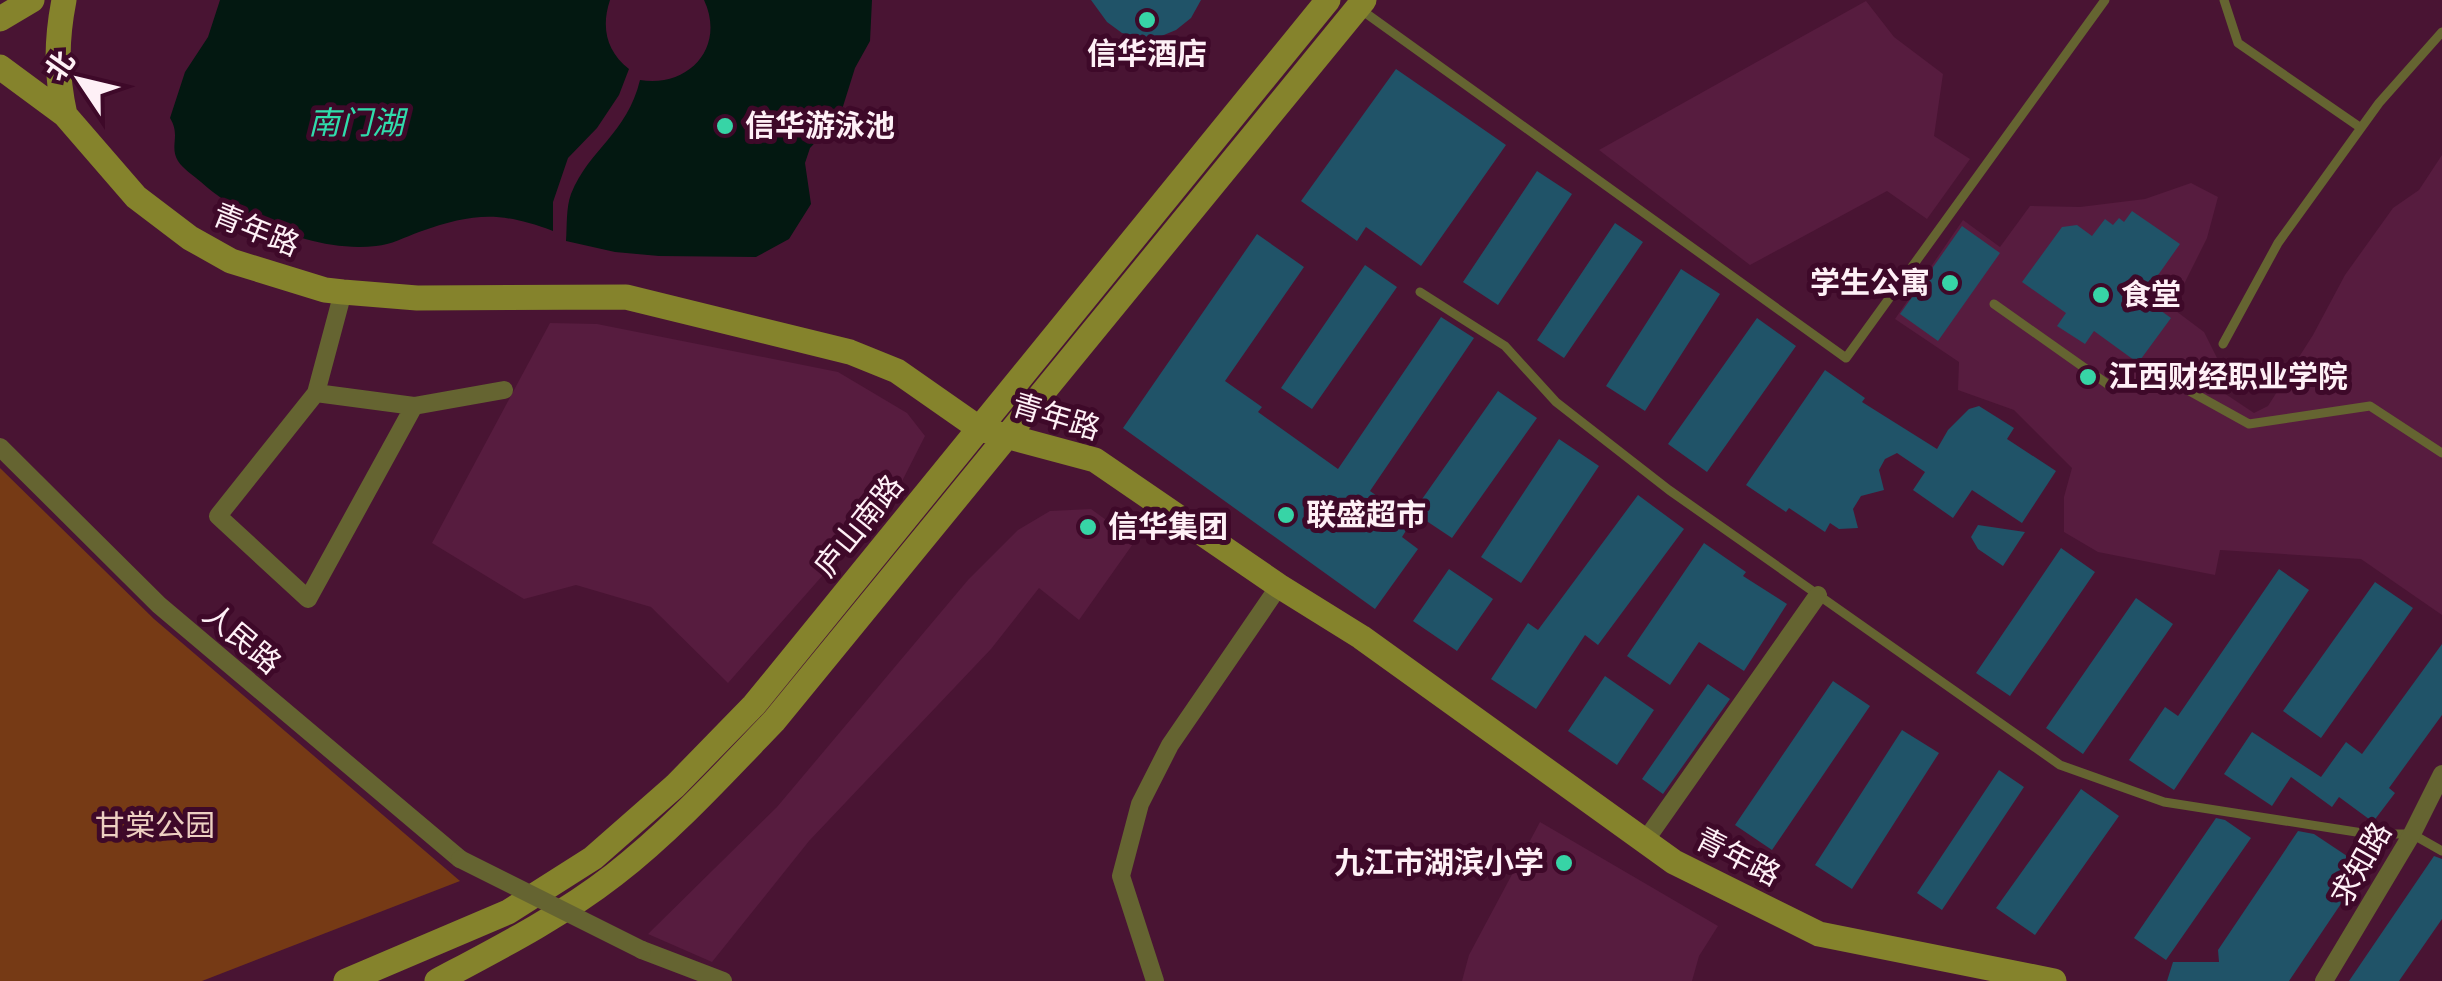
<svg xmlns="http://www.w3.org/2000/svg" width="2442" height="981" font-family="'Noto Sans','Noto Sans SC',sans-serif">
	<rect width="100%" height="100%" fill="#491433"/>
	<path fill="#571c3f" d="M1866 1 1894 37 1943 74 1934 136 1970 159 1927 219 1887 191 1750 265 1599 150Z
		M2442 155V615L2361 559 2220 550 2215 575 2098 552 2064 532V497L2072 468 2014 410 1958 390 1959 362 1895 319 1963 220 2000 247 2030 206 2080 207 2145 199 2191 183 2218 197 2207 238 2172 308 2204 332 2217 358 2218 389 2254 413 2268 406 2313 335 2345 275 2393 208 2419 190Z
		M550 323 597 324 838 372 907 413 925 436 897 491 728 683 651 607 576 585 524 599 432 543Z
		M1091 509 1135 541 1079 620 1039 588 991 649 809 841 712 962 648 934 777 807 968 580 1018 530 1050 511Z
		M1540 822 1718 926 1699 956 1692 981H1462L1469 955Z"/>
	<path fill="#763a15" d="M0 468 154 619 460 881 202 981H0Z"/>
	<path fill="#031811" d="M220 0H610C601 27 606 51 629 69L619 95 597 128 568 158 553 202V231C499 211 474 213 419 232 405 237 391 245 376 246 315 253 245 221 201 182 194 176 183 169 178 161 169 146 181 136 170 118L185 72 208 37Z
		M704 0H872L870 41 855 68 840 116 810 148 805 163 811 204 789 239 756 257 659 256 615 252 566 241C567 226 566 207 571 194 589 149 627 134 640 80 689 88 726 47 704 0Z"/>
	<path fill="#205368" d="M1091 0H1201L1191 18 1176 30 1159 37 1140 38 1122 33 1107 22Z
		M1396 69 1506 145 1421 266 1366 227 1357 241 1301 201Z
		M1537 171 1572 194 1498 305 1463 282Z
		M2132 211 2180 244 2156 278 2166 286 2153 305 2171 318 2138 363 2094 331 2085 344 2057 326 2066 313 2022 282 2062 227 2077 225 2092 236 2105 219 2113 225 2119 218 2124 222Z
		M1615 223 1643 242 1564 358 1537 340Z
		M1962 226 2000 253 1938 341 1900 314Z
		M1257 234 1304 267 1225 381 1262 407 1258 412 1338 469 1441 317 1474 338 1370 491 1412 521 1402 537 1418 549 1375 609 1123 428Z
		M1365 265 1397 287 1312 409 1281 388Z
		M1681 269 1720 294 1645 411 1606 386Z
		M1757 318 1796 346 1707 472 1668 444Z
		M1825 370 1865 398 1862 402 1937 449 1948 430 1969 409 1979 406 2014 428 2007 439 2056 471 2022 523 1972 490 1953 518 1913 490 1925 472 1897 453 1885 459 1879 470 1884 490 1861 496 1853 509 1858 528 1839 529 1830 523 1825 532 1789 508 1786 512 1746 485Z
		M1498 391 1537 418 1452 538 1413 512Z
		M1559 439 1599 466 1521 583 1481 557Z
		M1638 495 1684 529 1598 645 1585 635 1536 709 1491 679 1528 623 1538 630Z
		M1978 525 2025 532 2003 566 1978 549 1971 537Z
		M1704 543 1746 572 1743 576 1787 604 1744 671 1699 642 1670 685 1627 656Z
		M2061 548 2095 572 2010 696 1976 673Z
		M1449 569 1493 599 1457 651 1413 621Z
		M2279 569 2309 590 2174 790 2129 760 2165 707 2178 716Z
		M2375 582 2413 608 2321 738 2283 711Z
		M2136 598 2173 624 2083 754 2046 728Z
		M2442 644V715L2389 788 2395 793 2373 822 2339 797 2332 807 2291 777 2272 806 2224 774 2252 732 2321 777 2346 742 2362 754Z
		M1605 676 1654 710 1617 765 1568 731Z
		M1833 681 1870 706 1772 850 1735 825Z
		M1708 684 1730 699 1663 794 1642 779Z
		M1902 730 1939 753 1852 889 1815 865Z
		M1999 770 2024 787 1942 910 1917 893Z
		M2081 789 2119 816 2035 935 1996 908Z
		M2216 818 2225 820 2251 838 2166 960 2134 938Z
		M2298 831 2314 834 2365 868 2289 981H2167L2173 962H2219L2218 950Z
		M2434 856 2442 859V919L2399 981H2349Z"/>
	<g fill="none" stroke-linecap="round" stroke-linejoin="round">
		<path stroke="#656431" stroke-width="9" d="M2224 0 2238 43 2361 128
			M1360 9 1846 358 2105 0
			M1420 292 1505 346 1556 402 1669 490 2060 765 2164 802 2369 834H2412L2442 851
			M1994 304 2113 388 2175 383 2249 424 2370 406 2442 453
			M2223 344 2278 243 2379 103 2442 32"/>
		<path stroke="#656431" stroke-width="18" d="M343 292 316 393 218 516 308 599 414 406
			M316 393 414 406 504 390
			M0 447 159 605 460 859
			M1645 841 1818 595
			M642 950 723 981
			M1155 981 1121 876 1140 804 1170 745 1279 586
			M2324 981 2412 834 2442 774"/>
		<path stroke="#85832c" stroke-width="25" d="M64 0C56 41 56 74 65 115
			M0 19 32 0
			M0 67 65 115 136 197 190 238 231 261 325 290 343 292 417 298 626 297 850 352 897 371 980 429 1095 460 1279 586 1361 637 1674 862 1819 934 2054 981
			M346 981 508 912 593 858 675 786 754 705 1328 0
			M437 981C497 949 560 917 614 875 672 830 723 774 774 721L1364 0"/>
		<path stroke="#656431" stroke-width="18" d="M460 859 642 950"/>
	</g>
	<g fill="#37d4a6" stroke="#3e0929" stroke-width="4">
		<circle cx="1147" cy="20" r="10"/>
		<circle cx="725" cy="126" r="10"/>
		<circle cx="1950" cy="283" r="10"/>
		<circle cx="2101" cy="295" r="10"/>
		<circle cx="2088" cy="377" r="10"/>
		<circle cx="1286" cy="515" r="10"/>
		<circle cx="1088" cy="527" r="10"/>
		<circle cx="1564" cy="863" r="10"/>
	</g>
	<g text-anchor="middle" stroke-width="10" stroke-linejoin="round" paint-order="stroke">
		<g font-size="30" font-weight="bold" fill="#fef0f6" stroke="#3e0929" text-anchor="start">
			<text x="1147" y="64" text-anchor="middle">信华酒店</text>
			<text x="745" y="136">信华游泳池</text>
			<text x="1930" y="293" text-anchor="end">学生公寓</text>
			<text x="2121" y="305">食堂</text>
			<text x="2108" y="387">江西财经职业学院</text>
			<text x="1306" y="525">联盛超市</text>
			<text x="1108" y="537">信华集团</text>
			<text x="1544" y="873" text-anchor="end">九江市湖滨小学</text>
		</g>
		<g font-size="30" fill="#fef0f6" stroke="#3e0929">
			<text transform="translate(256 230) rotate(22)" y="10">青年路</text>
			<text transform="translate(1056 417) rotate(17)" y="10">青年路</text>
			<text transform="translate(859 526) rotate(-51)" y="10">庐山南路</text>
			<text transform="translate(242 639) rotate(40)" y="10">人民路</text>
			<text transform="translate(1738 857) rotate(27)" y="10">青年路</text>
			<text transform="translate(2361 864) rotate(-60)" y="10">求知路</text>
		</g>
		<g font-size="30" fill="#edd0c2" stroke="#3e0929">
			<text x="155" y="836">甘棠公园</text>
		</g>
		<g font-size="32" font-style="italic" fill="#30dcac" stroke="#3e0929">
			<text x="356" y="134">南门湖</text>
		</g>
	</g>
	<g transform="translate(80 80) rotate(305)" stroke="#3e0929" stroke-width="8" paint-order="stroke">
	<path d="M0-8L18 38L0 25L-18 38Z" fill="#fef0f6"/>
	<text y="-15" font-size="28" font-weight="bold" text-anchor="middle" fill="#fef0f6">北</text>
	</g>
</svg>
